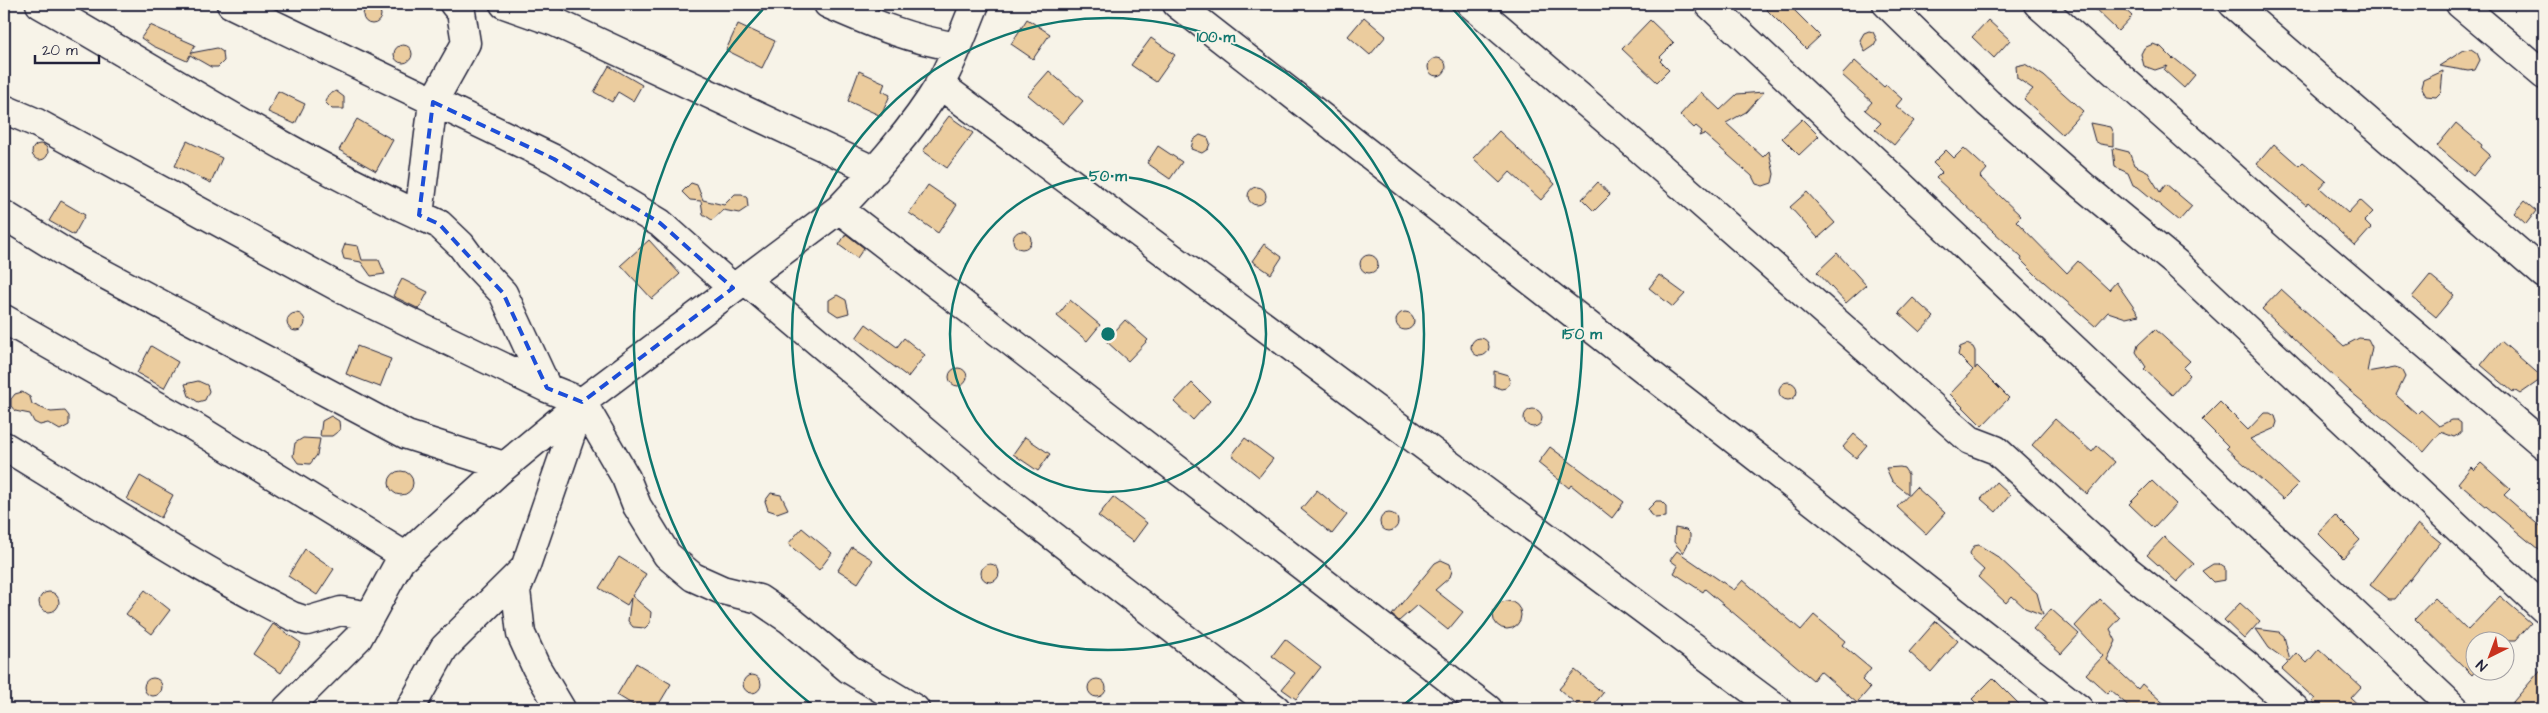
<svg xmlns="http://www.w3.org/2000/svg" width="2548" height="713" font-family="'Architects Daughter',sans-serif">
	<rect width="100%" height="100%" fill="#f7f3e8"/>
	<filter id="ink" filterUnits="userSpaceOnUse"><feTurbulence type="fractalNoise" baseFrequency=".02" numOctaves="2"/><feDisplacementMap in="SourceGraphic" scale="10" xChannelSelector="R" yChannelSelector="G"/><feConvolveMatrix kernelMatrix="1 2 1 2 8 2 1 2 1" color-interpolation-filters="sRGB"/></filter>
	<g filter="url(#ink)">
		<path fill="#ebcc9e" stroke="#22223b" d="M1761 4H1788L1820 36 1806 49Z
			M2090 4H2119L2132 16 2118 31Z
			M363 15a9 9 0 1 1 18 0a9 9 0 1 1-18 0Z
			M1364 17 1386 36 1370 55 1348 36Z
			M1027 19 1050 34 1033 59 1011 44Z
			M1650 20 1674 43 1660 57 1662 59 1660 61 1669 70 1657 82 1622 49Z
			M1988 20 2010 40 1994 58 1972 37Z
			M738 24 775 41 762 68 726 50Z
			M150 25 195 45 191 53 217 48 223 52 224 61 218 67H211L190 55 187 61 153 46 141 38Z
			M1869 31 1873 32 1877 40 1874 46 1865 52 1860 40 1864 33Z
			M1151 38 1175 55 1156 82 1131 65Z
			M2153 44 2161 47 2173 59 2174 58 2195 75 2184 88 2164 70 2167 66 2155 70 2144 66 2141 54 2144 48Z
			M394 54a9 9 0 1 1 18 0a9 9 0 1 1-18 0Z
			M2471 49 2477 53 2480 60 2475 70 2468 71 2439 66 2464 50Z
			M1428 67a9 9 0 1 1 18 0a9 9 0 1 1-18 0Z
			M1855 61 1884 87 1886 85 1902 99 1896 106 1914 121 1894 145 1875 129 1881 123 1865 110 1872 102 1842 75Z
			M2025 64 2044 76 2083 111 2062 134 2024 99 2033 89 2017 78 2016 66Z
			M609 66 642 85 633 101 618 92 612 102 594 92Z
			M859 71 885 83 882 91 890 95 881 116 848 101Z
			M1049 71 1083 101 1063 124 1028 95Z
			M2443 71 2441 92 2436 97 2426 96 2421 87 2423 80Z
			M278 91 305 104 295 124 268 112Z
			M336 91 344 97V109H332L325 102 328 95Z
			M1701 92 1720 110 1737 94 1764 92 1746 112 1726 123 1763 157 1769 151 1774 174 1772 183 1763 186 1756 184 1752 176 1704 134 1699 136 1702 131 1696 126 1694 128 1680 115Z
			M949 116 973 133 947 168 923 151Z
			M357 119 393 140 376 171 339 150Z
			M1802 119 1819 136 1799 155 1782 138Z
			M2090 123 2110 127 2113 133V146L2100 144 2095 141Z
			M2456 123 2482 145 2481 147 2490 155 2473 176 2437 146Z
			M1499 131 1555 184 1541 200 1510 172 1500 183 1473 158Z
			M1200 135 1208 138 1210 143 1208 149 1202 153 1191 149 1193 140Z
			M187 141 222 158 211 183 175 166Z
			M32 152a8 8 0 1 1 16 0a8 8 0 1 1-16 0Z
			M2274 144 2299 166 2303 162 2326 181 2320 188 2348 213 2360 200 2373 212 2364 221 2371 228 2355 246 2308 202 2306 205 2257 164Z
			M1158 146 1182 162 1170 179 1147 163Z
			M1964 148 1987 169 1980 177 2021 216 2016 221 2067 273 2078 261 2109 290 2116 282 2139 315 2126 318 2108 312 2095 326 2037 276 2021 260 2022 258 1936 178 1942 172 1933 163 1946 150 1954 158Z
			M2113 148 2129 152 2134 165 2147 171 2160 192 2166 184 2192 206 2179 221 2138 187 2133 185 2128 173 2115 167Z
			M1598 182 1610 195 1594 211 1582 199Z
			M691 183 697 185 703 200 724 205 735 194H742L747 198 748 207 739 213 723 210 712 220 703 214 701 201 690 200 682 192Z
			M928 185 957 205 938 233 909 213Z
			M1248 196a9 9 0 1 1 18 0a9 9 0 1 1-18 0Z
			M1807 192 1835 223 1818 238 1790 207Z
			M61 201 85 215 74 235 49 221Z
			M2524 201 2536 211 2526 224 2514 213Z
			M1013 240a9 9 0 1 1 18 0a9 9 0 1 1-18 0Z
			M846 234 864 248 857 258 839 245Z
			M649 240 680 274 652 299 621 265Z
			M345 244 358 246 362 260H379L385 274 371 276 361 262 344 259 342 252Z
			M1264 244 1282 257 1271 274 1252 261Z
			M1837 253 1866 285 1846 303 1817 272Z
			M1360 264a9 9 0 1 1 18 0a9 9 0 1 1-18 0Z
			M1659 275 1685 294 1673 307 1649 288Z
			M2430 275 2454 295 2436 317 2412 297Z
			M402 279 428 292 419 309 393 296Z
			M2281 289 2344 346 2359 338 2368 339 2372 347 2367 372 2395 367 2401 369 2405 377 2396 395 2417 414 2421 410 2439 426 2451 420H2457L2461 423V433L2454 437 2441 432 2424 452 2351 392 2262 309Z
			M837 295 846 300 849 313 838 316 829 310V300Z
			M1913 298 1934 317 1920 332 1899 313Z
			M1070 300 1100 325 1087 341 1057 316Z
			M1396 321a9 9 0 1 1 18 0a9 9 0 1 1-18 0Z
			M287 322a9 9 0 1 1 18 0a9 9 0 1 1-18 0Z
			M1125 320 1148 340 1128 361 1106 341Z
			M866 324 897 347 904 338 925 355 908 377 856 338Z
			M2155 329 2190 361 2183 368 2190 375 2172 395 2144 369 2146 367 2136 352 2138 345Z
			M1471 347a9 9 0 1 1 18 0a9 9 0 1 1-18 0Z
			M2501 341 2543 378 2520 394 2514 390 2513 392 2481 365Z
			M1967 344 1973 347 1975 351V369L1977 366 2009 398 1982 426 1950 394 1973 370 1958 355 1960 347Z
			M151 346 178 362 164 388 137 373Z
			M357 346 391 359 380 387 346 374Z
			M949 377a9 9 0 1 1 18 0a9 9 0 1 1-18 0Z
			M1494 371 1508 375 1510 383 1506 388 1501 389 1494 386Z
			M198 381 207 385 209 391 205 400 198 402 189 396 185 384Z
			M1779 391a9 9 0 1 1 18 0a9 9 0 1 1-18 0Z
			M1192 383 1210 401 1193 420 1174 402Z
			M22 392 30 397 32 404 51 412 65 411 69 416V425L60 430 48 423 40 425 34 422 30 414 15 411 11 406V399L15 394Z
			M2220 402 2248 430 2264 413H2270L2275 416 2277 422 2275 428 2250 439 2298 484 2283 499 2226 448 2228 446 2202 420Z
			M1524 418a9 9 0 1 1 18 0a9 9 0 1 1-18 0Z
			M331 416 339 421 340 430 332 436H320L322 421Z
			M2055 419 2092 452 2097 446 2115 462 2087 494 2032 445Z
			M1854 434 1867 445 1856 458 1843 447Z
			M1025 437 1050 454 1038 471 1013 454Z
			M303 438 320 439 317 455 310 464 298 463 293 456 295 443Z
			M1245 438 1273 459 1259 477 1232 455Z
			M1550 447 1624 502 1612 518 1571 485 1569 488 1538 463Z
			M2481 463 2510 489 2504 495 2544 530V554L2458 483 2471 467 2474 470Z
			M1900 467 1904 468 1908 474V494L1892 481 1886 468Z
			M389 483a12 12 0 1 1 24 0a12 12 0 1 1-24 0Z
			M140 476 173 495 161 518 127 499Z
			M2152 481 2176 504 2154 528 2129 504Z
			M1996 482 2010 495 1996 512 1981 499Z
			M1916 487 1945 513 1926 534 1897 507Z
			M1317 490 1347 515 1332 534 1301 509Z
			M771 493 781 495 788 509 777 513 768 510 765 501Z
			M1113 497 1147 523 1133 542 1098 516Z
			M1656 501H1661L1666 506V517L1655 518 1650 514 1648 509Z
			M1380 522a9 9 0 1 1 18 0a9 9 0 1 1-18 0Z
			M2335 515 2360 540 2343 558 2318 533Z
			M2418 524 2440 542 2395 599H2388L2370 585Z
			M802 528 832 553 819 570 788 544Z
			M1675 528 1686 530 1690 534V540L1683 553 1674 542Z
			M2164 537 2194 564 2177 582 2147 555Z
			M1979 545 1998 557 2037 593 2043 615 2025 608 2012 596 2006 603 1978 577 1984 570 1972 559 1970 553 1974 546Z
			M852 547 873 560 858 583 838 570Z
			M305 549 334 569 317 595 288 576Z
			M1677 551 1734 590 1743 580 1801 630 1814 615 1845 641 1842 645 1871 669 1862 680 1870 688 1857 703 1820 671 1813 680 1705 589 1703 592 1674 573 1678 566 1670 560Z
			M619 557 646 574 632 596 651 612 650 623 645 628 633 627 628 621 631 598 627 605 599 588Z
			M1441 560 1450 564 1452 571 1450 577 1435 590 1463 612 1448 630 1417 605 1399 621 1392 615 1435 563Z
			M2213 564H2219L2225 568V580L2213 582 2202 571Z
			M981 573a9 9 0 1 1 18 0a9 9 0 1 1-18 0Z
			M145 590 170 610 152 634 126 614Z
			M39 602a10 10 0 1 1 20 0a10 10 0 1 1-20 0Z
			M2500 596 2531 623 2516 640H2476V670L2472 675 2415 619 2435 598 2468 630Z
			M2100 599 2120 618 2110 629 2116 641 2107 660 2138 689 2142 684 2170 709H2132L2110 690 2107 693 2086 674 2103 656 2075 626Z
			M1493 615a14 14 0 1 1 28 0a14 14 0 1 1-28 0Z
			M2240 603 2260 621 2244 639 2224 620Z
			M2051 609 2079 634 2061 654 2033 629Z
			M1936 621 1958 641 1931 672 1909 652Z
			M273 624 301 643 281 673 253 654Z
			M2256 629 2279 632 2284 636 2290 661 2297 653 2307 663 2319 649 2361 687 2351 698 2363 709H2320L2312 701 2315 699 2282 669 2289 662 2269 648Z
			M1285 639 1321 667 1296 699 1282 689 1295 673 1272 656Z
			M636 663 671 684 656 709H640L617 695Z
			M2544 666V709H2507Z
			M1575 670 1603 693 1590 709H1582L1559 689Z
			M743 684a9 9 0 1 1 18 0a9 9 0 1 1-18 0Z
			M1993 678 2024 709H1982L1972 699Z
			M144 687a9 9 0 1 1 18 0a9 9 0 1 1-18 0Z
			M1088 688a9 9 0 1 1 18 0a9 9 0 1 1-18 0Z"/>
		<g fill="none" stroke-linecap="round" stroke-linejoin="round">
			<g stroke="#22223b" stroke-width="31">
				<path id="minor" d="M40 4C166 76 287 154 419 215
					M231 4 554 159 660 223 733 288
					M454 4 461 12 466 43 433 102 419 215 439 224 461 245 472 260 503 293 547 388 582 402 626 478 637 506 667 555 693 577 722 590 759 599 790 620 849 669 915 709
					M504 4 555 22 875 171
					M828 4C874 24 908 39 958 47
					M1177 4 2079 709
					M1471 4 1631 141 1970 440 1996 450 2128 571 2245 664 2295 709
					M1709 4 2455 709
					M1887 4 1988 103 2083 186 2176 263 2544 609
					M2038 4 2298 235 2544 445
					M2233 4 2544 274
					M2460 4 2544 75
					M939 84 1777 709
					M4 109 37 123 355 296 547 388
					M839 209 1488 709
					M4 215 72 257 407 435 504 466
					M745 280 990 487 1276 709
					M4 319 193 426 405 556
					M4 446C99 503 192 566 292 616L307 621 341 611 370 616
					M525 568 516 590 521 634 536 667 561 709
					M287 709 358 638 400 561 499 471 582 402 839 209C874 172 914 128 940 84 954 59 964 31 975 4
					M410 709 444 648 525 568 582 402"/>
			</g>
			<use href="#minor" stroke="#f7f3e8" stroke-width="28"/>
		</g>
	</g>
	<path fill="none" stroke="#1d4ed8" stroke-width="4" stroke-dasharray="10 6" stroke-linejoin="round" d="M433 102 554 159 660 223 733 288 582 402 547 388 503 293 439 224 419 215Z"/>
	<g fill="none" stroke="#0f766e" stroke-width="2.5">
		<circle cx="1108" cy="334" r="158"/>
		<circle cx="1108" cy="334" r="316"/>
		<path d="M816 708A474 474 0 0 1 767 5M1449 5A474 474 0 0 1 1400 708"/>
	</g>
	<circle cx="1108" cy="334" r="8" fill="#0f766e" stroke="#f7f3e8" stroke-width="2.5"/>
	<g font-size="15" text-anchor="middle" font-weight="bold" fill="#0f766e" stroke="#f7f3e8" stroke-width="4" stroke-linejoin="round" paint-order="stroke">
		<text x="1216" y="42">100 m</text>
		<text x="1108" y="181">50 m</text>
		<text x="1582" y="339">150 m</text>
	</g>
	<rect width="2548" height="713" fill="none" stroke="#f7f3e8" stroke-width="20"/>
	<rect x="10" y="10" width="2528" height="693" fill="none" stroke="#22223b" stroke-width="2" filter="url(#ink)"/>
	<g transform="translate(2490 656) rotate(222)"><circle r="24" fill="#f7f3e8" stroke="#a29fa3"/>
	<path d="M0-4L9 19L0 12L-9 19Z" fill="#c8321e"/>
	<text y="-8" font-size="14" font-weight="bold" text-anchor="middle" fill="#22223b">N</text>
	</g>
	<path d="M35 55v8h64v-8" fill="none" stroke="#22223b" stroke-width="2.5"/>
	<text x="42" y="55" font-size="15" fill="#22223b" stroke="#f7f3e8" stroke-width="4" paint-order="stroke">20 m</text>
</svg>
